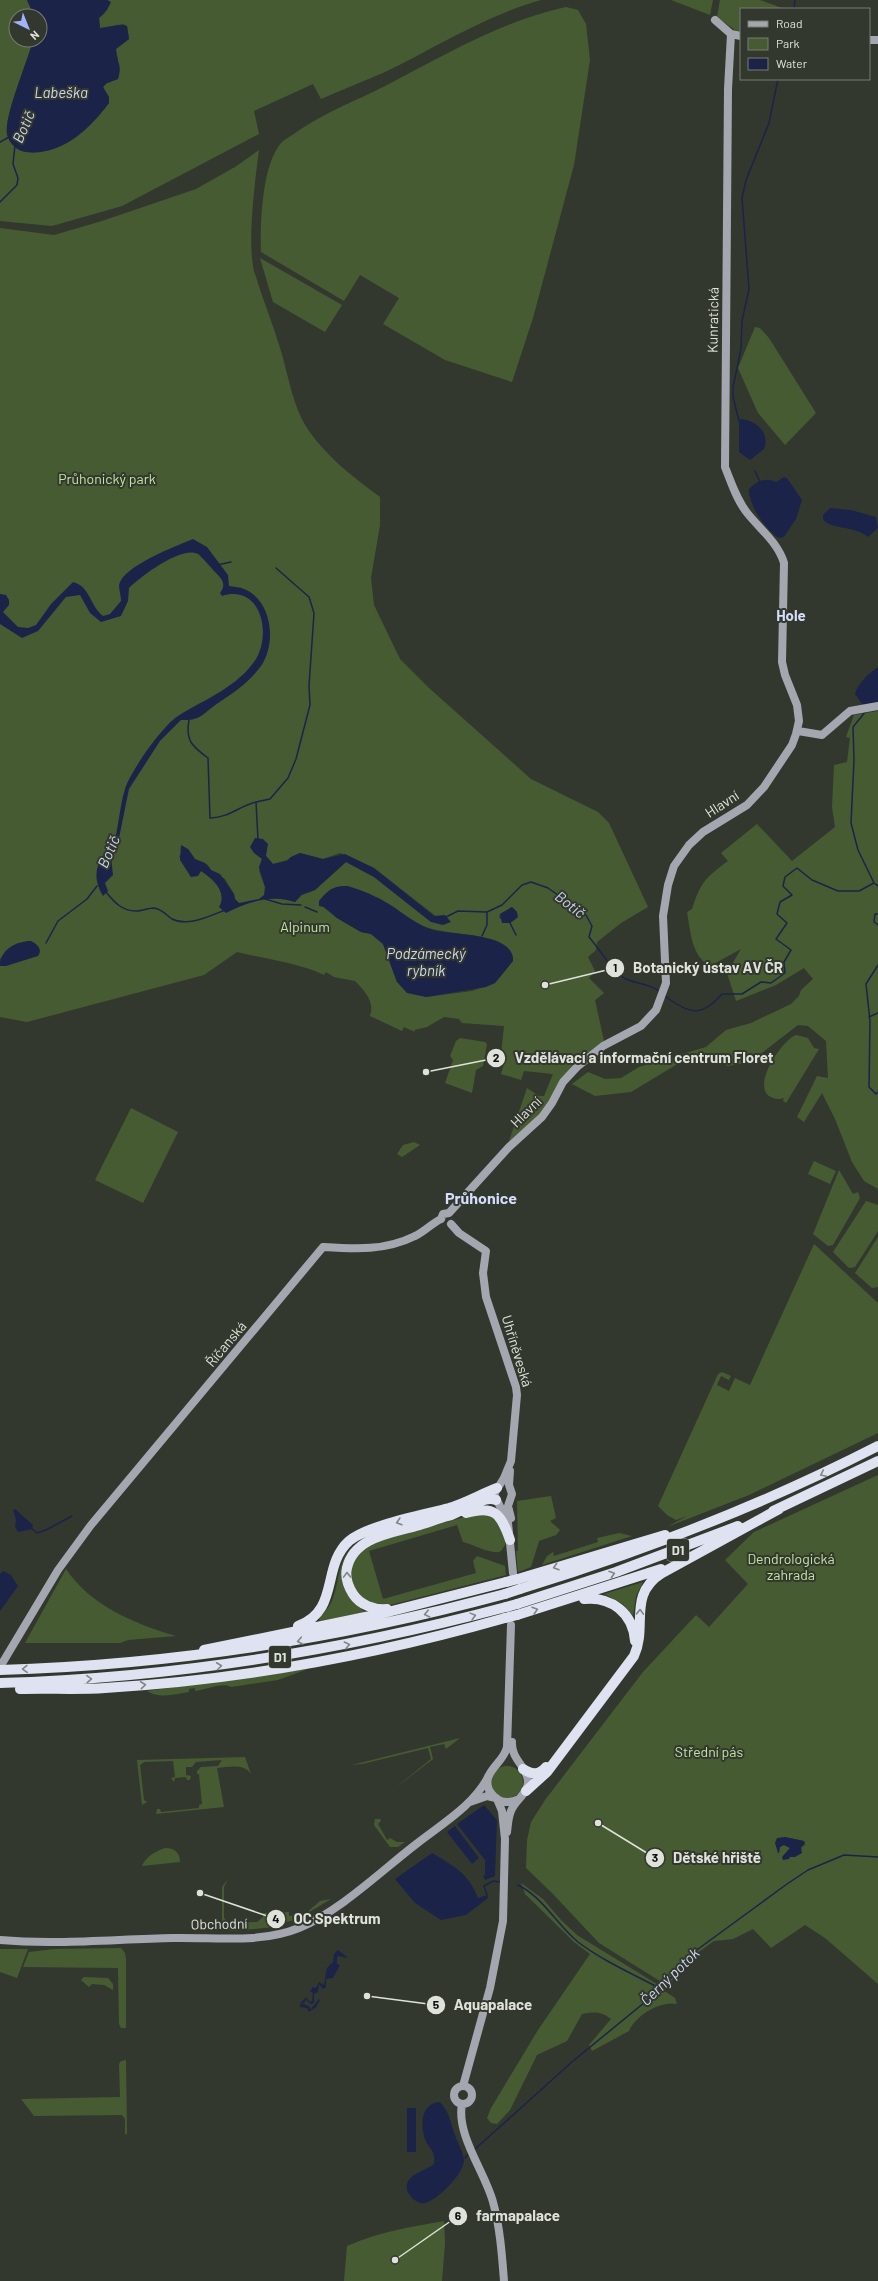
<svg xmlns="http://www.w3.org/2000/svg" width="878" height="2281" font-family="Barlow,sans-serif">
	<rect width="100%" height="100%" fill="#33382e"/>
	<path fill="#475b33" fill-rule="evenodd" d="M0 0H27L34 15 16 16V40H33C28 61 4 115 7 134 9 143 17 151 26 152 60 156 89 129 109 103V97L103 88 105 84 118 79V59L116 49 129 39 127 26 123 24 100 28 99 18 104 14 110 2 107 0H541C484 16 435 48 383 73 362 82 341 90 321 99L313 84 254 111 259 134 122 206 52 226 0 221Z
		M671 0H713L710 15Z
		M720 0H760L785 9H741V32L735 30 717 17Z
		M566 7 578 10 586 24 590 60 574 165 533 318 512 382 445 360 383 324 399 298 360 275 344 301 261 252C260 224 262 165 281 143 285 139 293 135 298 131 327 111 356 101 387 85 447 54 499 22 566 7Z
		M259 150C255 181 247 241 254 271 262 298 273 324 281 351 289 378 293 408 309 431 327 457 354 478 380 497V525L371 578 374 605 400 659 429 688 531 779 598 812 609 823 648 907 621 923 597 942 596 950 588 957 595 971 589 978 604 993 595 1000 604 1041 572 1067 539 1117 509 1141 527 1088 539 1096H544L553 1074 524 1071 521 1080 501 1074 506 1056 501 1055 504 1026 462 1023 459 1019 444 1017 427 1027 414 1030 415 1032 404 1027 402 1031 370 1016C375 1002 365 991 355 981L334 977 326 972 324 975C299 963 265 959 237 952L204 975 27 1022 0 1017V966L18 943 9 948 0 959V228L54 235 102 221 196 189 235 167ZM266 847V856L273 864 287 860 291 857 300 853 323 859 340 853 374 868 437 917 431 922 374 877 346 862 315 890 302 895 295 902 274 897 267 899 265 887 259 871 262 858 258 856ZM188 849 195 859 208 865 211 870 225 879 234 894 235 899 239 903 224 910 220 907C227 891 213 879 201 871L191 877 179 856ZM379 898C393 907 407 919 422 926 442 935 515 933 513 961L495 983 472 991 426 997 397 982 383 944 371 934 361 932 337 918 322 906ZM512 907 517 912 516 919 510 923 499 918 500 914Z
		M260 258 342 305 325 332 273 302Z
		M755 327 760 328 769 338 816 413 785 445 758 413 738 368Z
		M878 711V1189L864 1181 852 1162 835 1119 822 1093 804 1122 797 1117 817 1076 828 1078 826 1041 808 1026 798 1025 750 1062 728 1066 707 1059 684 1060 631 1092 595 1096 572 1084 588 1072 605 1079 621 1078 639 1067 706 1047 726 1030 751 1023 791 1004 799 996 801 990 813 979 804 968 776 985 736 1001 727 973 741 949 710 966C691 955 691 933 687 912L692 909C701 882 705 878 728 861L721 853 757 824 792 861 835 827 832 807 834 765 847 762 850 738 846 737 854 715Z
		M796 1035 808 1038 814 1048 819 1049 786 1103 783 1101 784 1098C778 1100 774 1099 769 1096 752 1084 783 1039 796 1035Z
		M460 1038 485 1042 487 1044 483 1066 476 1070 472 1093 445 1083 453 1060 450 1056 456 1041Z
		M131 1108 178 1132 143 1203 95 1180Z
		M414 1142 420 1145 402 1157 397 1154 403 1145Z
		M814 1161 836 1171 830 1184 808 1174Z
		M839 1170 853 1194 858 1192 860 1198 833 1245 828 1246 813 1234Z
		M866 1201 878 1205V1231L855 1267 849 1268 833 1252Z
		M878 1237V1287L872 1288 855 1273Z
		M814 1244 878 1303V1433L749 1495 667 1527 687 1516 676 1520 667 1515 658 1506 718 1374 722 1372 731 1376 729 1380 721 1376 717 1385 729 1391 735 1378 750 1385Z
		M878 1475V1984L825 1938 805 1925 771 1948 753 1929 733 1939 714 1941 696 1954 663 1990 675 1998 677 2004C660 2000 635 2016 629 2031L592 2051 589 2045 611 2019C601 2011 594 2012 582 2014L567 2041 537 2055 510 2110 497 2124 491 2123 487 2118 491 2108 538 2030 590 1954 574 1942 525 1894 521 1883 543 1899 561 1920 577 1935 660 1986 663 1983 599 1943 552 1893 526 1868 527 1840 531 1822 545 1800 643 1672 696 1615 709 1627 748 1584 725 1560 754 1532ZM784 1837 804 1841 805 1845 789 1857 784 1855 790 1848 784 1845 780 1847 778 1852 777 1844Z
		M551 1496 556 1518 550 1521 560 1530 556 1535 539 1541 531 1567 518 1572 516 1551H518L517 1501Z
		M479 1513 497 1518 507 1542 501 1551C493 1556 473 1544 463 1542L457 1525 369 1551 383 1599 476 1573 473 1561 477 1556 505 1566 506 1575 386 1606C362 1604 358 1597 349 1577L356 1555 374 1542Z
		M619 1533 632 1536 542 1565 547 1556 553 1552 554 1556 598 1542 597 1538Z
		M353 1546C334 1573 341 1593 365 1612L320 1621 319 1619C324 1613 329 1607 332 1601 340 1581 337 1562 353 1546Z
		M66 1569C91 1606 135 1624 176 1636L128 1640 120 1643H25Z
		M643 1582 636 1596 633 1616 623 1604 604 1594Z
		M308 1669 278 1680 231 1687C223 1682 206 1690 195 1691V1688L189 1689V1692C176 1694 159 1699 147 1691Z
		M460 1738 446 1749 444 1744 430 1747 433 1759 394 1789 431 1759 428 1748 362 1764 352 1765Z
		M245 1757 251 1774C244 1763 229 1767 217 1768L224 1807 156 1814 157 1809H160L161 1812 199 1808V1805L202 1804 199 1774H197V1771L201 1767 218 1766 222 1760 196 1762 192 1767H186V1775L191 1776 190 1780H187L186 1777 175 1778 174 1782 171 1778 175 1777 173 1761 144 1762 140 1765 144 1800 147 1802 142 1805 137 1760Z
		M491 1782a16 16 0 1 1 32 0a16 16 0 1 1-32 0Z
		M375 1819H380L381 1821 378 1824 387 1840 390 1838 397 1842H405L398 1847H390L374 1825Z
		M165 1848C174 1848 180 1852 180 1862L142 1866C146 1856 156 1851 165 1848Z
		M228 1879 224 1887V1918L229 1923 257 1922 263 1917V1913L289 1912V1916L305 1914 320 1901 331 1899 296 1920 279 1923 275 1927 231 1931 222 1924V1887Z
		M121 1948 125 1953 126 1959V2028H121L119 2024 118 1968 23 1967 29 1952 54 1949Z
		M0 1949H28L17 1978 0 1972Z
		M84 1977 108 1978 113 1984V1990L104 1985 92 1984 89 1987 81 1980Z
		M126 2060 127 2134H125V2119L122 2115 34 2116 21 2099 120 2097 119 2064 121 2061Z
		M444 2221 445 2243 442 2281H344L347 2246C378 2232 411 2227 444 2221Z"/>
	<path fill="#1c2349" d="M27 0H107L111 2 107 10 99 18 100 28C108 28 120 23 127 26L129 39 116 49C116 63 123 63 118 79L107 83 103 87 109 97V103C89 130 61 156 26 152 17 151 9 143 7 134 4 116 28 61 33 40H40V16H34Z
		M742 419C757 421 770 433 764 449L750 460 739 452V420Z
		M784 477 787 478 802 500 796 519 784 537 779 538C766 531 748 504 749 489 757 481 765 477 776 482Z
		M830 508 851 510 876 517 878 528 868 537C854 525 830 530 823 519V515Z
		M193 539 207 547 228 575 229 586C234 587 240 587 244 589 272 600 277 643 261 666 248 683 235 692 218 703 202 714 201 721 181 720L160 741 129 789 118 843 111 856 113 875 105 883 108 891 103 896C94 881 94 868 104 854 107 849 113 845 115 839 119 823 120 805 125 789 130 772 163 725 178 716 205 699 238 687 256 659 272 632 260 584 222 596L220 593C226 585 223 580 217 574 214 571 200 555 198 554 182 545 140 577 129 588L128 601 121 616 101 622 90 613 80 595 66 597 38 631 22 638 0 624V594L6 595 9 600V605L3 612 18 627 28 628 36 625 51 604 73 582C90 586 90 606 103 616L110 614 121 601C121 596 119 590 119 585 123 566 176 546 193 539Z
		M878 667V703L862 704 855 694C858 683 869 673 878 667Z
		M255 838 263 839 268 844 266 856 273 864 287 861 291 857 300 853 323 859 345 854 374 868 434 916 445 915 451 922 443 925 431 922 374 877 346 862 315 890 301 895 295 902C272 894 247 902 226 913L219 907C228 892 213 879 201 871L198 876 191 877 180 860 181 845 188 849 195 859 205 863 211 870 220 874 234 894 235 899 239 903 259 899 264 895 265 887 259 867 262 859 254 853 250 847Z
		M348 886C362 890 376 896 389 904 405 914 419 927 437 931 455 935 515 933 513 961L495 983 486 987 426 997 407 993 397 982 383 944 371 934 361 932 337 918 324 907 319 906V901C328 890 333 885 348 886Z
		M512 907 517 912 518 917 510 923H502L500 914Z
		M31 941C37 944 43 949 38 956L6 966H0C0 950 16 941 31 941Z
		M15 1509 33 1525 32 1529 18 1532 15 1527 16 1520 13 1510Z
		M3 1571 11 1575 18 1586 0 1611V1574Z
		M484 1805 497 1820 495 1876 485 1880 483 1876 485 1875V1860L457 1824Z
		M455 1826 479 1858 472 1864 447 1832Z
		M785 1837 804 1841 805 1843 801 1847 802 1853 795 1857H790L789 1859 783 1860 782 1857 790 1848 784 1845 780 1847 779 1853H778L775 1843 777 1838Z
		M432 1853C453 1866 468 1872 478 1898L487 1895 488 1898 466 1915 441 1920 415 1903 395 1879Z
		M338 1950 347 1957 346 1958 340 1956 337 1957V1964L340 1965 333 1978 326 1979V1987L323 1989 319 1984 318 1992 314 1994V2003L311 2004 305 1999 306 2001 301 2005 304 2004 310 2007V2010L319 1999 320 2000 316 2007 309 2012 307 2008 300 2007V2004L306 1997 310 2002 312 2001 313 1993 310 1991 313 1987 316 1988 319 1982 324 1985 327 1968 333 1962 334 1954Z
		M440 2102C450 2112 451 2126 456 2138 459 2145 464 2154 464 2161 463 2174 438 2200 425 2203 419 2204 413 2200 410 2195 406 2191 406 2186 408 2181 413 2173 426 2170 434 2164 436 2148 427 2149 424 2136 420 2121 423 2103 440 2102Z
		M407 2108H416V2152H407Z"/>
	<g fill="none" stroke-linecap="round" stroke-linejoin="round">
		<path stroke="#1c2349" stroke-width="1.5" d="M794 9 795 0
			M0 142 9 137
			M0 202 17 185 18 178 13 164 15 145
			M739 421 733 397V387L741 349 742 321 749 289 742 198 746 180 769 123 778 79
			M755 471 760 482
			M217 565 231 562
			M866 711 853 727 854 760 851 823 858 850 874 883
			M189 720C185 741 193 747 208 758L210 818C231 817 237 807 256 802L258 840
			M256 802 270 799 288 778 296 759 310 705 309 686 314 613 309 597 276 568
			M106 892C114 902 122 911 136 911 142 911 148 908 154 908 162 909 166 915 172 919 188 927 210 916 225 910
			M265 899 282 904 301 905
			M305 907 317 912
			M878 914H875L874 922 878 925
			M446 917 458 911 487 912 502 905 522 885 531 882 548 888 586 915 592 926 589 937C598 947 613 972 624 978 635 984 649 983 659 991
			M510 923 516 935
			M482 936 487 925V912
			M46 943 58 921 87 899 97 886
			M878 965 866 984 870 1021 869 1087 876 1094 878 1092
			M665 996C689 1014 701 1018 722 994H742L761 982 771 983 785 973 784 962 791 950 776 939 787 923 777 914 780 902 792 895 783 886 785 877 797 868 812 880 838 891H859L874 883 878 886
			M869 1017 878 1013
			M32 1529 37 1533 46 1530 72 1516
			M518 1885C544 1898 556 1924 578 1942 603 1961 633 1974 661 1989
			M487 1895 484 1886 493 1881 500 1882
			M474 2150 573 2061 661 1989 694 1952 787 1884 808 1870 844 1855 878 1857
			M465 2158 469 2153"/>
		<path stroke="#a5a7b0" stroke-width="8" d="M715 20 731 34
			M731 34 741 36
			M869 40H878
			M798 731 822 735 850 711 878 706
			M441 1219 443 1214 449 1213 509 1147 542 1117 552 1103 563 1082 577 1067 603 1046 641 1026 656 1010 666 983 663 916 668 885 674 866 689 845 703 832 747 805 764 787 792 745 796 734 799 721 797 705 785 675 782 662 784 563C778 543 761 530 748 514 737 501 731 482 725 467L728 89 731 34
			M451 1224 459 1233 486 1251 483 1273 486 1297 516 1387 517 1395 511 1461 504 1478 494 1494 508 1523 513 1573
			M510 1471 509 1485 512 1494 508 1506 511 1518
			M511 1625 507 1747C504 1763 481 1772 489 1790 492 1795 496 1799 501 1801 507 1803 513 1802 519 1799
			M0 1667 58 1570 91 1525 323 1247C355 1249 385 1251 415 1236 424 1232 431 1224 441 1219
			M470 1802 487 1796 496 1798
			M507 1832C508 1825 508 1818 511 1811 515 1800 528 1794 528 1782 528 1767 511 1760 512 1742
			M0 1940C57 1945 116 1939 173 1938 214 1937 260 1944 299 1928 340 1911 380 1872 415 1845 440 1825 475 1805 489 1775
			M463 2086 490 1988 503 1921 505 1839 502 1811 497 1799
			M454 2095a9 9 0 1 1 18 0a9 9 0 1 1-18 0Z
			M462 2104C456 2135 485 2172 493 2202 500 2227 502 2255 504 2281"/>
		<path stroke="#dfe3f1" stroke-width="10" d="M773 1511 878 1461
			M466 1513C495 1505 501 1514 510 1540
			M518 1579 665 1535
			M520 1589C644 1551 763 1505 878 1446
			M584 1599C611 1596 633 1613 635 1641
			M517 1604 616 1572 738 1526
			M387 1609C374 1610 360 1605 353 1594 348 1586 345 1576 347 1568 354 1537 392 1533 416 1526 427 1523 437 1519 448 1516 462 1512 482 1495 496 1500
			M517 1615 661 1569
			M298 1626C340 1611 321 1566 349 1541 368 1525 423 1515 449 1508 466 1503 481 1494 497 1488
			M204 1650 380 1614 506 1582
			M0 1670C173 1665 338 1639 505 1594
			M0 1683C172 1678 340 1651 506 1607
			M20 1689C48 1688 77 1690 105 1688 240 1680 375 1655 505 1618
			M523 1769C532 1775 539 1775 546 1767
			M526 1791 547 1772 634 1656C648 1626 627 1595 662 1573L779 1509"/>
		<path stroke="#dfe3f1" stroke-width="10" d="M506 1582 518 1579
			M505 1594 520 1589
			M506 1607 517 1604
			M505 1618 517 1615"/>
	</g>
	<defs><path id="oneway-chevron" d="M-2-3.5L2.5 0L-2 3.5" fill="none" stroke-width="1.6" stroke-linecap="round" stroke-linejoin="round"/></defs>
	<g stroke="#808586">
		<use href="#oneway-chevron" transform="translate(823 1474) rotate(155)"/>
		<use href="#oneway-chevron" transform="translate(399 1522) rotate(164)"/>
		<use href="#oneway-chevron" transform="translate(556 1567) rotate(163)"/>
		<use href="#oneway-chevron" transform="translate(612 1574) rotate(-18)"/>
		<use href="#oneway-chevron" transform="translate(347 1575) rotate(-92)"/>
		<use href="#oneway-chevron" transform="translate(535 1610) rotate(-17)"/>
		<use href="#oneway-chevron" transform="translate(640 1612) rotate(-88)"/>
		<use href="#oneway-chevron" transform="translate(427 1614) rotate(167)"/>
		<use href="#oneway-chevron" transform="translate(473 1616) rotate(-15)"/>
		<use href="#oneway-chevron" transform="translate(300 1641) rotate(169)"/>
		<use href="#oneway-chevron" transform="translate(347 1645) rotate(-12)"/>
		<use href="#oneway-chevron" transform="translate(219 1666) rotate(-7)"/>
		<use href="#oneway-chevron" transform="translate(25 1669) rotate(178)"/>
		<use href="#oneway-chevron" transform="translate(89 1679) rotate(-3)"/>
		<use href="#oneway-chevron" transform="translate(143 1685) rotate(-6)"/>
	</g>
	<g text-anchor="middle" stroke-width="4" stroke-linejoin="round" paint-order="stroke">
		<g fill="#33382e" stroke="#abafa7" stroke-width="1">
			<rect x="667" y="1539" width="22" height="22" rx="3"/>
			<rect x="269" y="1646" width="22" height="22" rx="3"/>
		</g>
		<g font-size="13" font-weight="bold" fill="#dee2db">
			<text x="678" y="1555">D1</text>
			<text x="280" y="1662">D1</text>
		</g>
		<g font-size="14" fill="#dee2db" stroke="#33382e">
			<text transform="translate(713 320) rotate(-89)" y="5">Kunratická</text>
			<text transform="translate(722 804) rotate(-33)" y="5">Hlavní</text>
			<text transform="translate(526 1112) rotate(-45)" y="5">Hlavní</text>
			<text transform="translate(226 1344) rotate(-50)" y="5">Říčanská</text>
			<text transform="translate(517 1351) rotate(73)" y="5">Uhříněveská</text>
			<text transform="translate(219 1924) rotate(-1)" y="5">Obchodní</text>
		</g>
		<g font-size="14" fill="#c2e59f" stroke="#33382e">
			<text x="107" y="484">Průhonický park</text>
			<text x="305" y="932">Alpinum</text>
			<text x="791" y="1564">Dendrologická<tspan x="791" dy="16">zahrada</tspan></text>
			<text x="709" y="1757">Střední pás</text>
		</g>
		<g font-size="15" font-style="italic" fill="#ced6f3" stroke="#33382e">
			<text x="61" y="98">Labeška</text>
			<text transform="translate(24 127) rotate(-66)" y="5">Botič</text>
			<text transform="translate(109 852) rotate(-66)" y="5">Botič</text>
			<text transform="translate(570 905) rotate(38)" y="5">Botič</text>
			<text x="426" y="959">Podzámecký<tspan x="426" dy="17">rybník</tspan></text>
			<text transform="translate(670 1977) rotate(-44)" y="5">Černý potok</text>
		</g>
		<g font-size="15" font-weight="bold" fill="#d5ddfa" stroke="#33382e">
			<text x="791" y="621">Hole</text>
		</g>
		<g font-size="16" font-weight="bold" fill="#d5ddfa" stroke="#33382e">
			<text x="481" y="1204">Průhonice</text>
		</g>
	</g>
	<path fill="none" stroke="#dee2db" stroke-width="1.5" d="M545 985L615 968M426 1072L496 1058M598 1823L655 1858M200 1893L276 1919M367 1996L436 2005M395 2260L458 2216"/>
	<g fill="#dee2db" stroke="#33382e" stroke-width="1.5">
		<circle cx="545" cy="985" r="4"/>
		<circle cx="426" cy="1072" r="4"/>
		<circle cx="598" cy="1823" r="4"/>
		<circle cx="200" cy="1893" r="4"/>
		<circle cx="367" cy="1996" r="4"/>
		<circle cx="395" cy="2260" r="4"/>
		<circle cx="615" cy="968" r="10"/>
		<circle cx="496" cy="1058" r="10"/>
		<circle cx="655" cy="1858" r="10"/>
		<circle cx="276" cy="1919" r="10"/>
		<circle cx="436" cy="2005" r="10"/>
		<circle cx="458" cy="2216" r="10"/>
	</g>
	<g font-size="12" text-anchor="middle" font-weight="bold" fill="#111">
		<text x="615" y="972">1</text>
		<text x="496" y="1062">2</text>
		<text x="655" y="1862">3</text>
		<text x="276" y="1923">4</text>
		<text x="436" y="2009">5</text>
		<text x="458" y="2220">6</text>
	</g>
	<g font-size="15" text-anchor="middle" font-weight="bold" fill="#dee2db" stroke="#33382e" stroke-width="4" stroke-linejoin="round" paint-order="stroke">
		<text x="708" y="973">Botanický ústav AV ČR</text>
		<text x="644" y="1063">Vzdělávací a informační centrum Floret</text>
		<text x="717" y="1863">Dětské hřiště</text>
		<text x="337" y="1924">OC Spektrum</text>
		<text x="493" y="2010">Aquapalace</text>
		<text x="518" y="2221">farmapalace</text>
	</g>
	<rect x="740" y="8" width="130" height="72" fill="#33382e" stroke="#777c73"/>
	<rect x="748" y="21" width="20" height="6" fill="#a5a7b0" stroke="#777c73"/>
	<text x="776" y="28" font-size="12" fill="#dee2db">Road</text>
	<rect x="748" y="38" width="20" height="12" fill="#475b33" stroke="#777c73"/>
	<text x="776" y="48" font-size="12" fill="#dee2db">Park</text>
	<rect x="748" y="58" width="20" height="12" fill="#1c2349" stroke="#777c73"/>
	<text x="776" y="68" font-size="12" fill="#dee2db">Water</text>
	<g transform="translate(28 28) rotate(137)"><circle r="19" fill="#33382e" stroke="#777c73"/>
	<path d="M0-3L7 15L0 10L-7 15Z" fill="#a0b3fd"/>
	<text y="-6" font-size="11" font-weight="bold" text-anchor="middle" fill="#dee2db">N</text>
	</g>
</svg>
